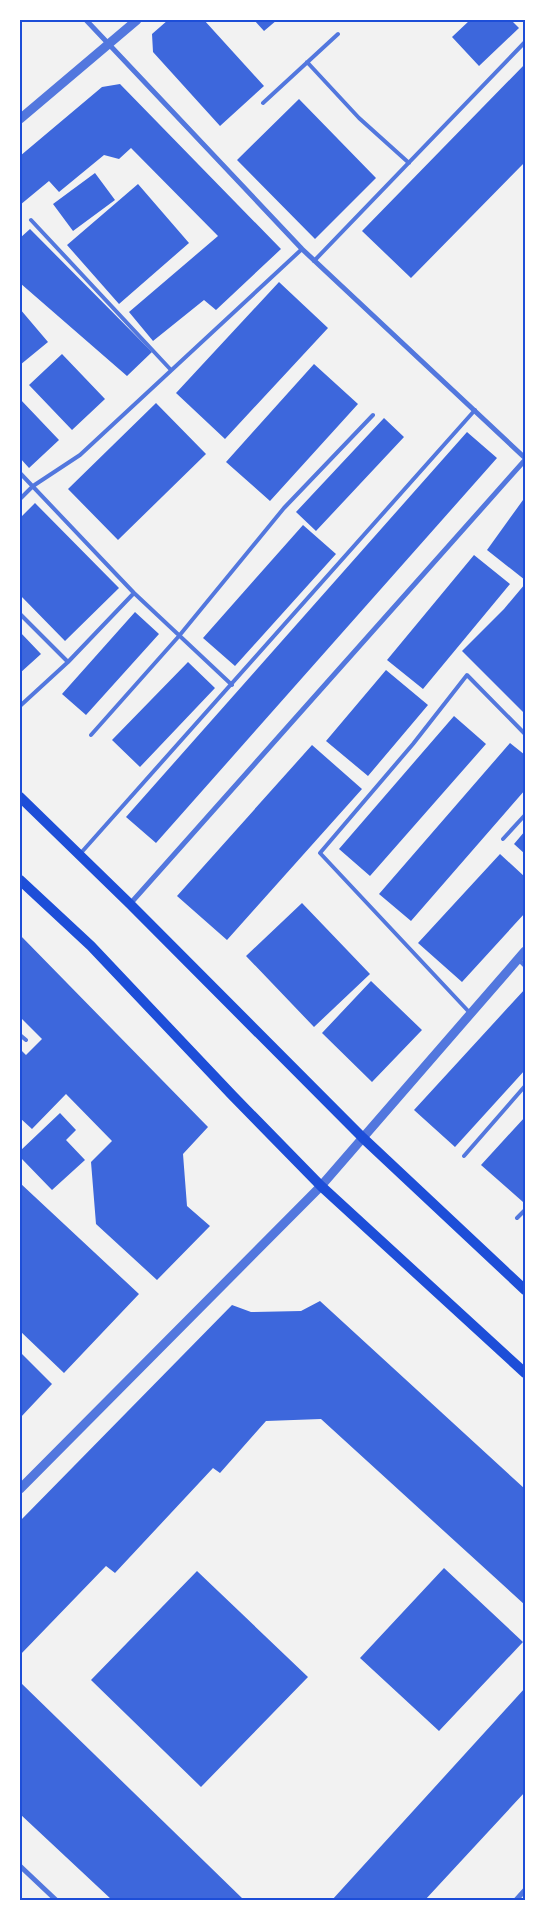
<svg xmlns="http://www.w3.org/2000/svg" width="545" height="1920" font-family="Spectral,serif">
	<rect width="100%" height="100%" fill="#f2f2f2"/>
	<path fill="#3d67dc" d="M168 20H204L264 86 220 126 153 52 152 34Z
		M254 20H277L264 31Z
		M470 20H511L519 28 479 66 452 37Z
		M525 64V162L411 278 362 231Z
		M120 84 281 249 216 310 204 300 153 341 129 312 218 236 131 148 119 159 104 155 59 192 49 181 20 205V156L102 87Z
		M299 99 376 178 315 239 237 160Z
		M95 173 115 200 73 231 53 204Z
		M138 184 189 243 119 304 67 245Z
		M30 229 152 352 127 376 20 283V238Z
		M279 282 328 328 225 439 176 393Z
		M20 309 48 342 20 365Z
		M62 354 105 399 72 430 29 385Z
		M314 364 358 404 270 501 226 462Z
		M20 399 59 440 29 468 20 458Z
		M156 403 206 454 118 540 68 489Z
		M384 418 404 437 316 531 296 512Z
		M467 432 497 458 156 843 126 817Z
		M523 500 525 502V580L487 550Z
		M35 503 119 588 65 641 20 595V518Z
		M303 525 336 554 235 666 203 638Z
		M474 555 510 584 423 689 387 660Z
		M525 584V714L462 651 504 609Z
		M135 612 159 634 86 715 62 694Z
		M20 632 41 654 20 673Z
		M188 662 215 688 140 767 112 740Z
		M386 670 428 705 368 776 326 741Z
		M454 716 486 744 370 876 339 849Z
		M510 743 525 755V790L411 921 379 894Z
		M312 745 362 789 227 940 177 896Z
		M525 831V854L514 844Z
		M500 854 525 877V913L462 982 418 943Z
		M302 903 370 974 314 1027 246 956Z
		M20 935 208 1127 183 1154 187 1206 210 1226 157 1280 96 1224 91 1162 112 1141 66 1094 32 1129 20 1118V1049L26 1055 42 1039 20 1017Z
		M371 981 422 1030 372 1082 322 1033Z
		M525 989V1070L455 1147 414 1110Z
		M60 1113 76 1130 66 1140 85 1160 52 1190 20 1157V1151Z
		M525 1117V1199L523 1202 481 1165Z
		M20 1183 139 1294 64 1373 20 1331Z
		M320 1301 525 1489V1605L321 1419 266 1421 220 1473 213 1468 115 1573 106 1566 20 1655V1521L232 1305 251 1312 301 1311Z
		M20 1352 52 1384 20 1418Z
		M444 1568 523 1642 439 1731 360 1658Z
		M197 1571 308 1677 201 1787 91 1680Z
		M20 1682 244 1900H112L20 1814Z
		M525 1688V1792L425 1900H332Z"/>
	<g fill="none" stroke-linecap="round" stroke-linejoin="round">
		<path stroke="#5277de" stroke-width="4" d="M307 62 359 118 409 163
			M263 103 338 34
			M31 220 171 370
			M314 261 525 42
			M20 473 134 593 232 685
			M20 499 33 486 80 455 302 249
			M20 614 68 662
			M20 706 68 662 134 593
			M91 735 179 636 284 508 373 415
			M503 839 525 815
			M80 854 475 410
			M518 959 525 966
			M470 1013 320 853 413 744 467 675 525 734
			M20 1035 26 1040
			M464 1156 525 1086
			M517 1218 525 1210"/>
		<path stroke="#5277de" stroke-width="5" d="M86 20 302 249 525 458
			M130 904 525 460
			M20 1866 56 1900
			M516 1900 525 1890"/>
		<path stroke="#5277de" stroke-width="9" d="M20 119 137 20
			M20 1489 321 1186 525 951"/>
		<path stroke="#1d4ed8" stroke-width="10" d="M20 797 130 904 363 1138 525 1290
			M20 880 91 946 232 1095 321 1186 525 1373"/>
	</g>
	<rect width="545" height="1920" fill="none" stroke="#ffffff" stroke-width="42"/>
	<rect x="21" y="21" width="503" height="1878" fill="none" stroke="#1d4ed8" stroke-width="2"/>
</svg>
